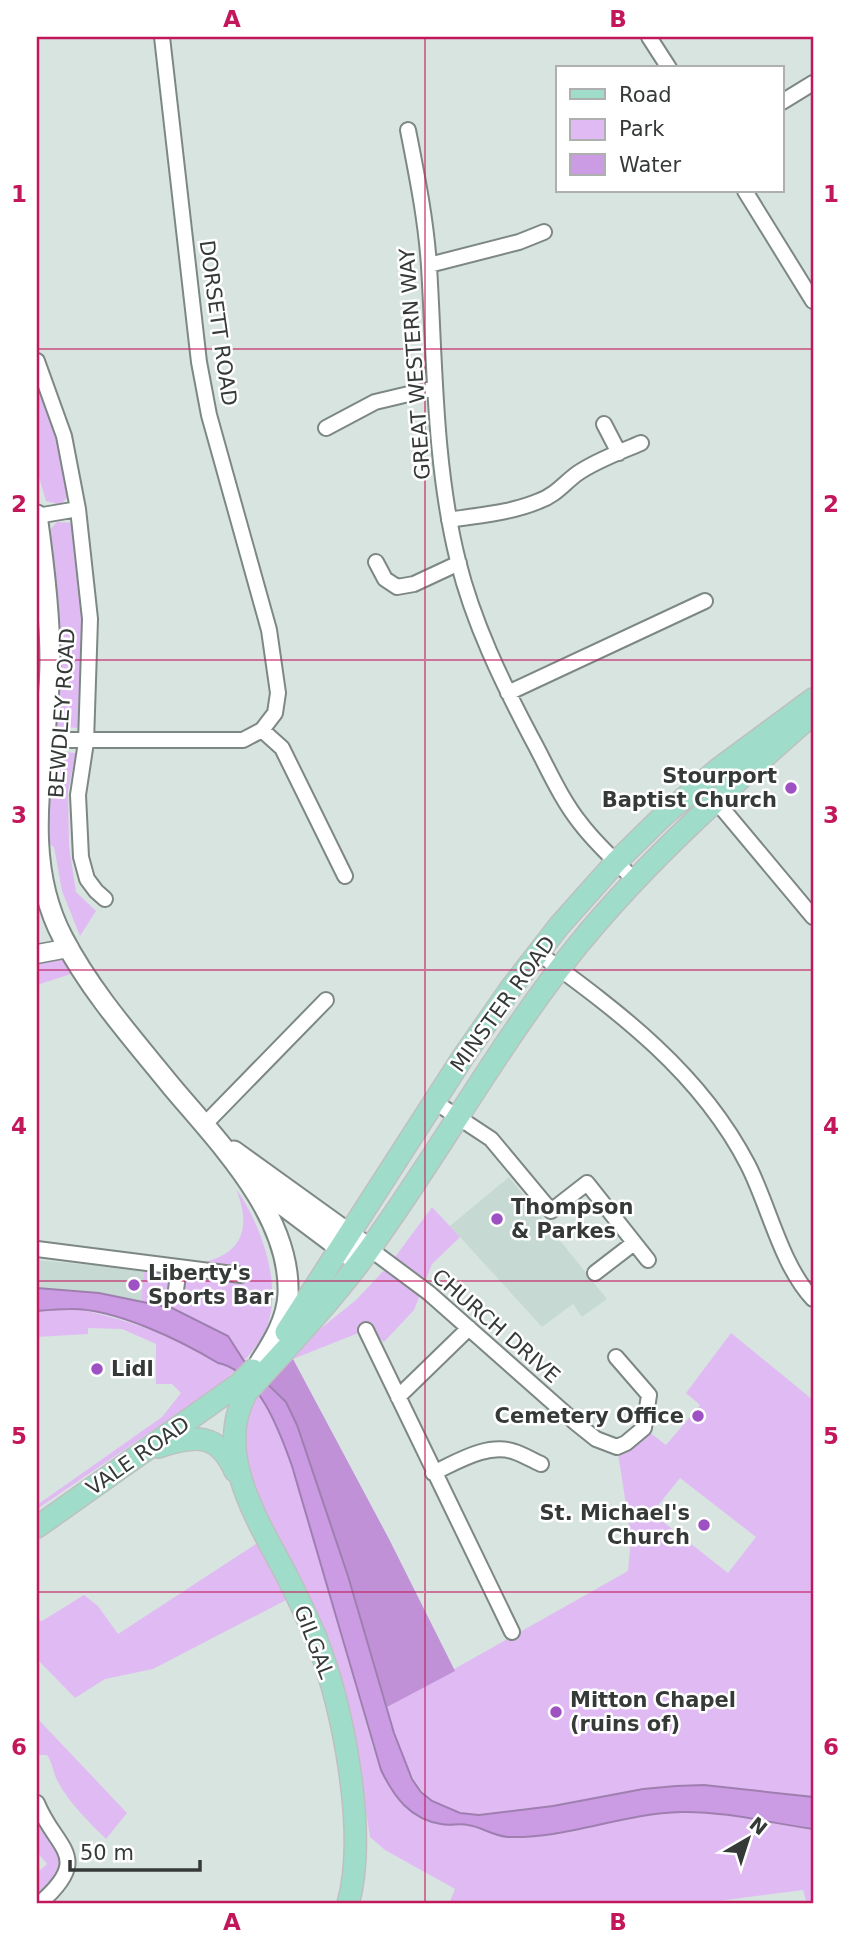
<svg xmlns="http://www.w3.org/2000/svg" width="850" height="1941" font-family="'DejaVu Sans',sans-serif">
	<rect width="100%" height="100%" fill="#d8e4e0"/>
	<path fill="#c6dad3" d="M509 1177 607 1299 582 1317 573 1304 542 1327 450 1226Z
		M37 1260 144 1270 141 1302 99 1293 37 1288Z"/>
	<path fill="#e0bbf3" fill-rule="evenodd" d="M37 375 59 437 71 492 61 505 46 501 37 470Z
		M57 522 74 523 86 619 78 728 50 726 47 533Z
		M49 751 76 753 68 791 69 846 76 892 96 911 80 936 62 891 54 847 41 838Z
		M55 959 63 960 74 973 37 985V963Z
		M236 1189C260 1222 282 1283 268 1324 263 1339 254 1349 244 1361L228 1335 172 1308 141 1302 144 1270 170 1274 168 1295 181 1297 184 1282 191 1276 240 1281 241 1267 205 1262C246 1252 250 1223 236 1189Z
		M432 1207 460 1237 432 1264 414 1310 384 1342 366 1330 293 1359 320 1329 356 1300 390 1264Z
		M72 1308C124 1318 172 1335 218 1363L229 1365 236 1370 221 1384 37 1509V1505L162 1417 181 1393 172 1384H156V1344L122 1329 88 1328V1334L37 1337V1311Z
		M731 1333 813 1400V1813L527 1808C429 1829 411 1794 387 1707L628 1571 631 1537 617 1447 644 1428 666 1445 700 1405 686 1393ZM680 1478 756 1537 728 1573 652 1513Z
		M260 1394 283 1439 292 1466 373 1747C386 1781 399 1815 439 1824 448 1825 457 1824 465 1824 480 1826 493 1836 511 1837 563 1840 614 1817 665 1813 714 1809 765 1823 813 1829V1904H807L803 1890 696 1904H449L455 1889 385 1850 370 1837 358 1761 296 1571 264 1509 249 1474 243 1434 250 1405Z
		M259 1542 288 1599 153 1669 105 1679 75 1698 37 1659V1620L42 1621 84 1595 98 1606 118 1634Z
		M37 1718 127 1813 106 1839C89 1822 69 1803 58 1782 53 1773 53 1764 47 1755H37Z
		M37 1817 69 1867 44 1901 49 1904H37V1873L47 1864 37 1852Z"/>
	<path fill="#c091d7" d="M293 1359 389 1539 455 1671 387 1707 348 1576 297 1425 286 1402 269 1384Z"/>
	<path fill="#cb9ce3" stroke="#9e7fb0" stroke-width="2" d="M37 1288 99 1293 172 1308 228 1336 244 1361 286 1402 297 1425 348 1576 394 1733 412 1779 421 1792 432 1801 460 1813 479 1815 553 1806 643 1789 676 1786 704 1785 813 1797V1829C770 1823 725 1811 681 1812 623 1813 567 1839 508 1837 493 1836 482 1827 468 1825 459 1823 450 1826 441 1824 410 1819 394 1797 381 1770L292 1466C280 1432 258 1371 218 1363 180 1340 114 1308 70 1309 59 1309 48 1310 37 1311Z"/>
	<g fill="none" stroke-linecap="round" stroke-linejoin="round">
		<g stroke="#7d8884" stroke-width="18">
			<path id="minor" d="M649 37 669 68
				M782 102 813 83
				M408 130C417 176 426 220 429 266 435 364 434 465 458 561 473 622 502 682 531 737 547 766 560 798 581 824 597 845 617 863 636 881
				M745 191 813 301
				M429 265 519 242 544 232
				M37 361 64 436 78 509 90 619 86 742 78 795 81 857 87 879 96 891 105 899
				M604 424 619 453
				M326 428 375 402 434 388
				M37 516 78 509
				M449 520C479 515 511 513 539 501 556 495 564 483 578 473 597 460 620 452 641 443
				M376 562 385 579 397 587 414 584 459 563
				M508 693 705 601
				M262 730 282 748 345 876
				M44 740H243L262 730 275 713 278 693 269 630 209 415 199 362 162 37
				M711 795 813 917
				M537 952C620 1013 700 1072 748 1165 769 1206 781 1265 813 1299
				M435 1102 491 1139 551 1211 587 1183 648 1260
				M205 1124 326 1000
				M37 1249 241 1275
				M370 1249 429 1293 576 1423 596 1439 617 1447 626 1443 644 1428 649 1395 616 1357
				M595 1273 634 1243
				M176 1290 179 1267
				M366 1330 512 1632
				M398 1397 469 1328
				M433 1473C457 1462 488 1442 515 1452 524 1455 532 1460 541 1464
				M37 1803C56 1850 94 1856 39 1904"/>
		</g>
		<g stroke="#7d8884" stroke-width="21">
			<path id="tertiary" d="M37 954 69 948"/>
		</g>
		<g stroke="#7d8884" stroke-width="23">
			<path id="secondary" d="M37 515C44 564 50 613 50 662 49 755 17 851 63 938 91 992 134 1040 172 1087 219 1143 291 1215 288 1294 287 1319 273 1342 260 1362
				M234 1151 370 1249
				M257 1186 353 1258"/>
		</g>
		<g stroke="#bec0bf" stroke-width="24">
			<path id="primary" d="M286 1332 463 1057 511 988 559 926 616 862 662 817 717 770 813 699
				M158 1447C195 1435 218 1432 235 1471
				M37 1527 239 1384 253 1370
				M348 1904C368 1832 343 1707 316 1638 307 1617 297 1596 287 1576 259 1523 212 1451 247 1392 288 1346 332 1301 368 1251 441 1151 500 1041 578 945 648 859 731 786 813 714"/>
		</g>
		<use href="#minor" stroke="#fff" stroke-width="14"/>
		<use href="#tertiary" stroke="#fff" stroke-width="18"/>
		<use href="#secondary" stroke="#fff" stroke-width="19"/>
		<use href="#primary" stroke="#9fddca" stroke-width="21"/>
	</g>
	<path fill="none" stroke="#c2185b" stroke-width="2" stroke-opacity="0.55" d="M425 37V1904M37 349H813M37 660H813M37 970H813M37 1281H813M37 1592H813"/>
	<g fill="#9e51c2" stroke="#fff" stroke-width="2.5">
		<circle cx="791" cy="788" r="7"/>
		<circle cx="497" cy="1219" r="7"/>
		<circle cx="134" cy="1285" r="7"/>
		<circle cx="97" cy="1369" r="7"/>
		<circle cx="698" cy="1416" r="7"/>
		<circle cx="704" cy="1525" r="7"/>
		<circle cx="556" cy="1712" r="7"/>
	</g>
	<g text-anchor="middle" stroke-width="5" stroke-linejoin="round" paint-order="stroke">
		<g font-size="21" fill="#353a38" stroke="#fff">
			<text transform="translate(218 323) rotate(82)" y="7">DORSETT ROAD</text>
			<text transform="translate(415 364) rotate(-94)" y="7">GREAT WESTERN WAY</text>
			<text transform="translate(62 713) rotate(-86)" y="7">BEWDLEY ROAD</text>
			<text transform="translate(503 1004) rotate(-54)" y="7">MINSTER ROAD</text>
			<text transform="translate(496 1326) rotate(41)" y="7">CHURCH DRIVE</text>
			<text transform="translate(138 1456) rotate(-35)" y="7">VALE ROAD</text>
			<text transform="translate(314 1642) rotate(69)" y="7">GILGAL</text>
		</g>
		<g font-size="21" font-weight="bold" fill="#353a38" stroke="#fff" text-anchor="start">
			<text x="777" y="783" text-anchor="end">Stourport<tspan x="777" dy="24">Baptist Church</tspan></text>
			<text x="511" y="1214">Thompson<tspan x="511" dy="24">&amp; Parkes</tspan></text>
			<text x="148" y="1280">Liberty's<tspan x="148" dy="24">Sports Bar</tspan></text>
			<text x="111" y="1376">Lidl</text>
			<text x="684" y="1423" text-anchor="end">Cemetery Office</text>
			<text x="690" y="1520" text-anchor="end">St. Michael's<tspan x="690" dy="24">Church</tspan></text>
			<text x="570" y="1707">Mitton Chapel<tspan x="570" dy="24">(ruins of)</tspan></text>
		</g>
	</g>
	<rect width="850" height="1941" fill="none" stroke="#ffffff" stroke-width="77"/>
	<rect x="556" y="66" width="228" height="126" fill="#ffffff" stroke="#aeb0af" stroke-width="2"/>
	<rect x="570" y="89" width="35" height="10" fill="#9fddca" stroke="#aeb0af" stroke-width="2"/>
	<text x="619" y="102" font-size="21" fill="#353a38">Road</text>
	<rect x="570" y="119" width="35" height="21" fill="#e0bbf3" stroke="#aeb0af" stroke-width="2"/>
	<text x="619" y="136" font-size="21" fill="#353a38">Park</text>
	<rect x="570" y="154" width="35" height="21" fill="#cb9ce3" stroke="#aeb0af" stroke-width="2"/>
	<text x="619" y="172" font-size="21" fill="#353a38">Water</text>
	<g transform="translate(748 1839) rotate(39)" stroke="#ffffff" stroke-width="5" paint-order="stroke">
	<path d="M0-5L12 26L0 18L-12 26Z" fill="#353a38"/>
	<text y="-10" font-size="19" font-weight="bold" text-anchor="middle" fill="#353a38">N</text>
	</g>
	<path d="M70 1860v10h130v-10" fill="none" stroke="#353a38" stroke-width="3.5"/>
	<text x="80" y="1860" font-size="21" fill="#353a38" stroke="#ffffff" stroke-width="5" paint-order="stroke">50 m</text>
	<rect x="38" y="38" width="774" height="1864" fill="none" stroke="#c2185b" stroke-width="2.5"/>
	<g font-size="23" text-anchor="middle" font-weight="bold" fill="#c2185b">
		<text x="232" y="27">A</text>
		<text x="618" y="27">B</text>
		<text x="19" y="202">1</text>
		<text x="831" y="202">1</text>
		<text x="19" y="512">2</text>
		<text x="831" y="512">2</text>
		<text x="19" y="823">3</text>
		<text x="831" y="823">3</text>
		<text x="19" y="1134">4</text>
		<text x="831" y="1134">4</text>
		<text x="19" y="1444">5</text>
		<text x="831" y="1444">5</text>
		<text x="19" y="1755">6</text>
		<text x="831" y="1755">6</text>
		<text x="232" y="1930">A</text>
		<text x="618" y="1930">B</text>
	</g>
</svg>
